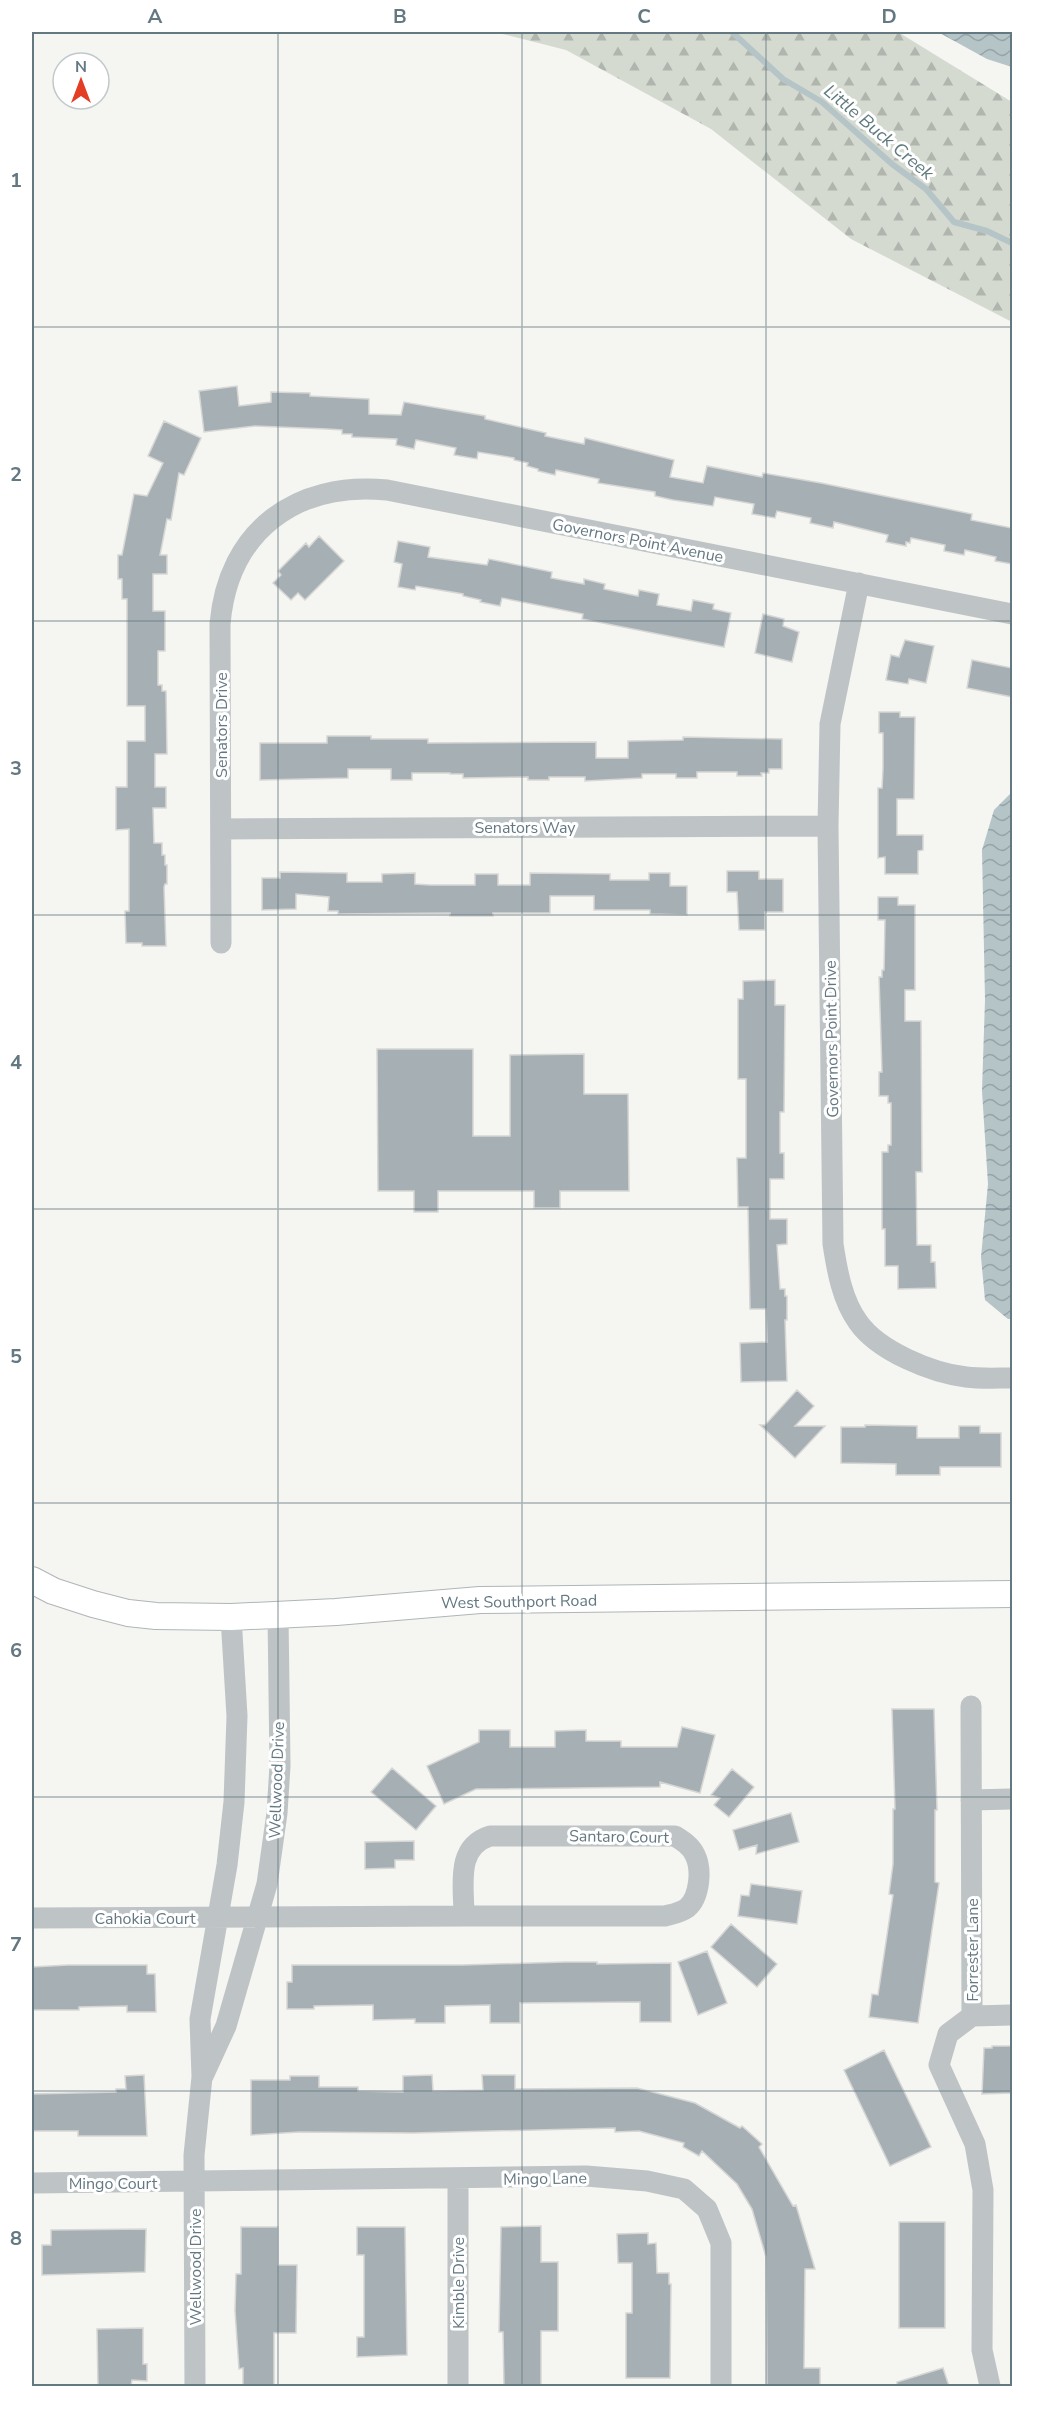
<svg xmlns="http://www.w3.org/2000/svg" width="1044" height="2418" font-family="'Nunito Sans',sans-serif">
	<defs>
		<pattern id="forest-firs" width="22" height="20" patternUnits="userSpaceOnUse" patternTransform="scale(1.5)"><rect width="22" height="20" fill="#d5dad0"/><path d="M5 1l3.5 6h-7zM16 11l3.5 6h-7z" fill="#b0b6ae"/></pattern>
		<pattern id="water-waves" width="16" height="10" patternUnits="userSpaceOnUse" patternTransform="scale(1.5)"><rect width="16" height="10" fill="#b5c4c7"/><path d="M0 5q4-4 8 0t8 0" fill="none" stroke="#97a4a7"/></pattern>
	</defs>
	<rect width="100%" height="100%" fill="#f5f5f1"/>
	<path fill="url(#forest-firs)" d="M495 32H898L1012 102V322L851 239 711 129 566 50Z"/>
	<path fill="url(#water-waves)" d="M938 32H1012V67L987 59Z
		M1012 792V1319H1008L985 1300 981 1257 988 1184 982 1091 985 1000 982 850 994 810Z"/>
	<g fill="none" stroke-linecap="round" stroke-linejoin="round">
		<path stroke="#b5c4c7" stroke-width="6" d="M732 32 783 79 822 102 892 164 926 189 954 222 987 231 1012 243"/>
	</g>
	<path fill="#a6b0b4" stroke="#d6d6d4" stroke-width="1.5" d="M237 386 239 406 271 402V392L310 393V396L369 399V414L401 415 404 402 485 416V419L546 433 545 436 584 444 585 438 674 460 670 477 703 483 707 466 762 477 763 473 821 483 972 514 971 520 1012 528V564L995 561 996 557 965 550 964 555 944 551 945 545 911 538 910 543 906 542V546L886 542 888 535 834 522 833 528 810 523 811 518 777 511 775 518 752 514 754 504 715 497 713 506 673 500 655 496V492L598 483 599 479 556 470 555 475 538 471V469L527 466 528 463 514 460V458L478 452 477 459 454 455 456 448 416 440 414 449 396 445 397 439 352 437V434H342V430L327 429 255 426 204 432 199 391Z
		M164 421 201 438 184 475 179 473 171 520 167 519 160 555H167V574H153V611H165V651H158V685H162V691H166L167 754H155V787H166V808H153L154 843H162V855H165V865H167V884H165L164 887 166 946H142V943H126L125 911H129V829L116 830V787H127V741H145V706H127V599H122V579H118V555H122L134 494 147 496 163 463 148 456Z
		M319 536 344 561 305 600 298 593 291 600 273 583 281 575 278 571 306 543 309 547Z
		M398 541 430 547 428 557 487 565 489 559 552 572 551 578 584 584V579L605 584 604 589 638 596 639 590 659 594 657 605 691 611 693 600 714 604 713 609 731 613 724 647 582 619 583 614 502 598 500 606 480 602 481 600 463 596V594L416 586 415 590 398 587 402 564 394 562Z
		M763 614 784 619 783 626 799 632 792 662 755 653Z
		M905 640 934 646 926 683 909 679 908 684 886 680 891 655 899 657Z
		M972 660 1012 668V697L967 688Z
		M879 712H900V717H915L914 799H897V835H923V850L918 851V874H885V857L878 858V788H882L883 769V733H879Z
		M327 736H371V739H428V743L596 742V758H628V741L683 740V737L782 739V769H769V773H761L762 776H737V772H697V778H676V774H642V778L585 781V777H549V780H528V777L463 778V774H450V773H412V780H391V769H348V778L260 780V743H327Z
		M727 871H759V879H783V912H765V930H739L737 892H727Z
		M280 872 347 873V882H382V874L415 873V884L430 885H475V874H498V885H530V873L610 874V880H649V873H670V886H687V915L650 914V910H594V896H550V913H493V916H450V913L338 914V911H328L329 897 296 894V909L262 910V878H280Z
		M878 897H898V905H915V990H905V1021H921L922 1172H916L917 1245H931V1262H935L936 1288 898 1289V1266H885V1229H882V1152H888V1145H891V1103H888V1096H879V1072H882L879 977H882V970H884L885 920H878Z
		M775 980V1005H785L784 1112H780V1153H784V1179H770V1219H787V1244L777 1245 780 1289H785V1296H787V1320H785L787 1381 741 1382 740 1343 767 1342 766 1309H750L748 1207H738L737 1158H746V1079H738V999H743V981Z
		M377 1049H473V1136H510V1055L584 1054V1094H628L629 1191H560V1208H534V1191H438V1212H414V1191H378Z
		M797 1390 814 1406 795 1426H825L795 1458 760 1425H765Z
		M865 1425 917 1426V1438H959V1426H980V1433H1001V1467H940V1475H896V1464L841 1463V1427H865Z
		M892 1709H934L937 1810H935V1882L939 1883 918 2023 869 2017 872 1994 878 1995 893 1895 889 1894 893 1864V1809H895Z
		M682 1727 715 1735 700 1793 660 1782V1787L476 1789 444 1804 427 1766 479 1742V1730H510V1747H555V1731L586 1730V1741H621V1747H677Z
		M392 1768 436 1806 416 1830 371 1792Z
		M732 1769 754 1787 729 1817 714 1805 720 1798 711 1795Z
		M791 1813 799 1842 756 1854 757 1845 739 1850 733 1830Z
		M414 1841V1860H395V1868L365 1869V1842Z
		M751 1884 802 1891 797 1924 738 1916 741 1895 749 1896Z
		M731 1924 777 1964 757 1987 711 1947Z
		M707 1951 727 2003 698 2015 678 1962Z
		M565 1962H597V1964L671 1963V2022H640V2002L520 2003V2023H490V2005L445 2006V2023H415V2019L373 2020V2005L314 2006V2009H287V1982H292V1965H463Z
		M68 1965H147V1974H155L156 2012H127V2006L79 2007V2010H32V1967Z
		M992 2046H1012V2093L982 2094 984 2048H992Z
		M884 2050 931 2147 890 2166 844 2070Z
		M144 2075 147 2136H78V2131H32V2094L116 2092V2089H126L125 2076Z
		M432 2075 433 2091 483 2090 482 2075H515V2089L637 2088 695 2103 740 2128 742 2126 762 2144 759 2147 793 2206 796 2205 815 2269H805L804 2368H820V2386H767L766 2257 752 2209 737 2184 702 2151 699 2156 683 2147 684 2143 639 2131 615 2132V2128L413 2133 300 2132 251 2135V2080H290V2076H319V2087H358V2091L403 2092V2076Z
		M899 2222H945V2328H899Z
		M541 2226V2262H558V2331H541V2386H504L503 2332H499L501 2227Z
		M241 2227H278V2265H297L296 2333H274V2386H243V2368L239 2369 235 2311 236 2274H241Z
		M357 2227H405L407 2355 357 2357V2337H364V2255H357Z
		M146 2229 145 2272 42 2275V2245H51V2230Z
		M648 2233V2244L656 2243 657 2273H669V2284H671L670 2378H626V2313H632V2263H618L617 2234Z
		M143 2328V2364H147V2381L132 2380 131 2386H98L97 2329Z
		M943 2368 949 2386H897V2382Z"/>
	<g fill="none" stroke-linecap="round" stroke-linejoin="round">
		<g stroke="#afb5b8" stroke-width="28">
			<path id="major" d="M32 1580 53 1591 93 1604 128 1613 156 1616 231 1617 336 1612 480 1600 1012 1594"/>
		</g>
		<path stroke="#bec3c5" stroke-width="21" d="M859 583 830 724 828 826 833 1244C837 1270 842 1300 858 1322 878 1351 932 1373 966 1377 981 1379 997 1378 1012 1378
			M221 829 828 826
			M221 943 220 624C228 531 296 481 387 490L1012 614
			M971 1706 972 2016
			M971 1800 1012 1799
			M490 1836H675C683 1841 691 1846 695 1855 702 1869 700 1897 687 1908 680 1913 673 1914 665 1916H464C464 1886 455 1847 490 1836Z
			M32 1918 464 1916
			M972 2016 948 2034 939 2065 975 2144 983 2190 982 2350 990 2386
			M972 2016 1012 2015
			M203 2076 226 2026 267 1884 277 1813 280 1766 278 1615
			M458 2179V2386
			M32 2183 586 2176 647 2181 684 2189 707 2209 721 2243V2386
			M195 2386 194 2155 202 2077 200 2019 227 1865 234 1802 237 1716 231 1617"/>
		<use href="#major" stroke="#fff" stroke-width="26"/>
	</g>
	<path fill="none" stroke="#647882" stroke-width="1.5" stroke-opacity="0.55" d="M278 32V2386M522 32V2386M766 32V2386M32 327H1012M32 621H1012M32 915H1012M32 1209H1012M32 1503H1012M32 1797H1012M32 2091H1012"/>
	<g text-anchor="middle" stroke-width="6" stroke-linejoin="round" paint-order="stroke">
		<g font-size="16" fill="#647882" stroke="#fff">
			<text transform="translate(638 540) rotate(11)" y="6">Governors Point Avenue</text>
			<text transform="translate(221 725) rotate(-90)" y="6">Senators Drive</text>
			<text x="525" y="833">Senators Way</text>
			<text transform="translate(831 1039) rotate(-91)" y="6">Governors Point Drive</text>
			<text transform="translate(519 1601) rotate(-1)" y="6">West Southport Road</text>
			<text transform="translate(276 1780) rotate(-88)" y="6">Wellwood Drive</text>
			<text transform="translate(619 1836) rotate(1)" y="6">Santaro Court</text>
			<text x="145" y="1924">Cahokia Court</text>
			<text transform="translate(972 1950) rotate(-90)" y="6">Forrester Lane</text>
			<text transform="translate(545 2178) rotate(-1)" y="6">Mingo Lane</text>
			<text x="113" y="2189">Mingo Court</text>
			<text transform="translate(195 2267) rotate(-90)" y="6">Wellwood Drive</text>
			<text transform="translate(458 2283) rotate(-90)" y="6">Kimble Drive</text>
		</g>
		<g font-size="18" font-style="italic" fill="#5f7a7f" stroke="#fff">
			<text transform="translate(879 132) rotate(40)" y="6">Little Buck Creek</text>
		</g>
	</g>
	<rect width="1044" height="2418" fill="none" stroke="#ffffff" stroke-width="66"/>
	<g transform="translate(81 81)"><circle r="28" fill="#ffffff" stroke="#c1c9cd" stroke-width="1.5"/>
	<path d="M0-4.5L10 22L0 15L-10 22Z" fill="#e33d23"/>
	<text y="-9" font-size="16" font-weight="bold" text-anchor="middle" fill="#647882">N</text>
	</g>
	<rect x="33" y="33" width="978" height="2352" fill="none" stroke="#647882" stroke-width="2"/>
	<g font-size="20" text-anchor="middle" font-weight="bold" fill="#647882">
		<text x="155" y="23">A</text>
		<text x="400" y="23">B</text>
		<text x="644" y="23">C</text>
		<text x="889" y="23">D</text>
		<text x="16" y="187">1</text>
		<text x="16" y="481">2</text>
		<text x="16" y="775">3</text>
		<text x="16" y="1069">4</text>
		<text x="16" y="1363">5</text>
		<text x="16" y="1657">6</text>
		<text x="16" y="1951">7</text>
		<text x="16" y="2245">8</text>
	</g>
</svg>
